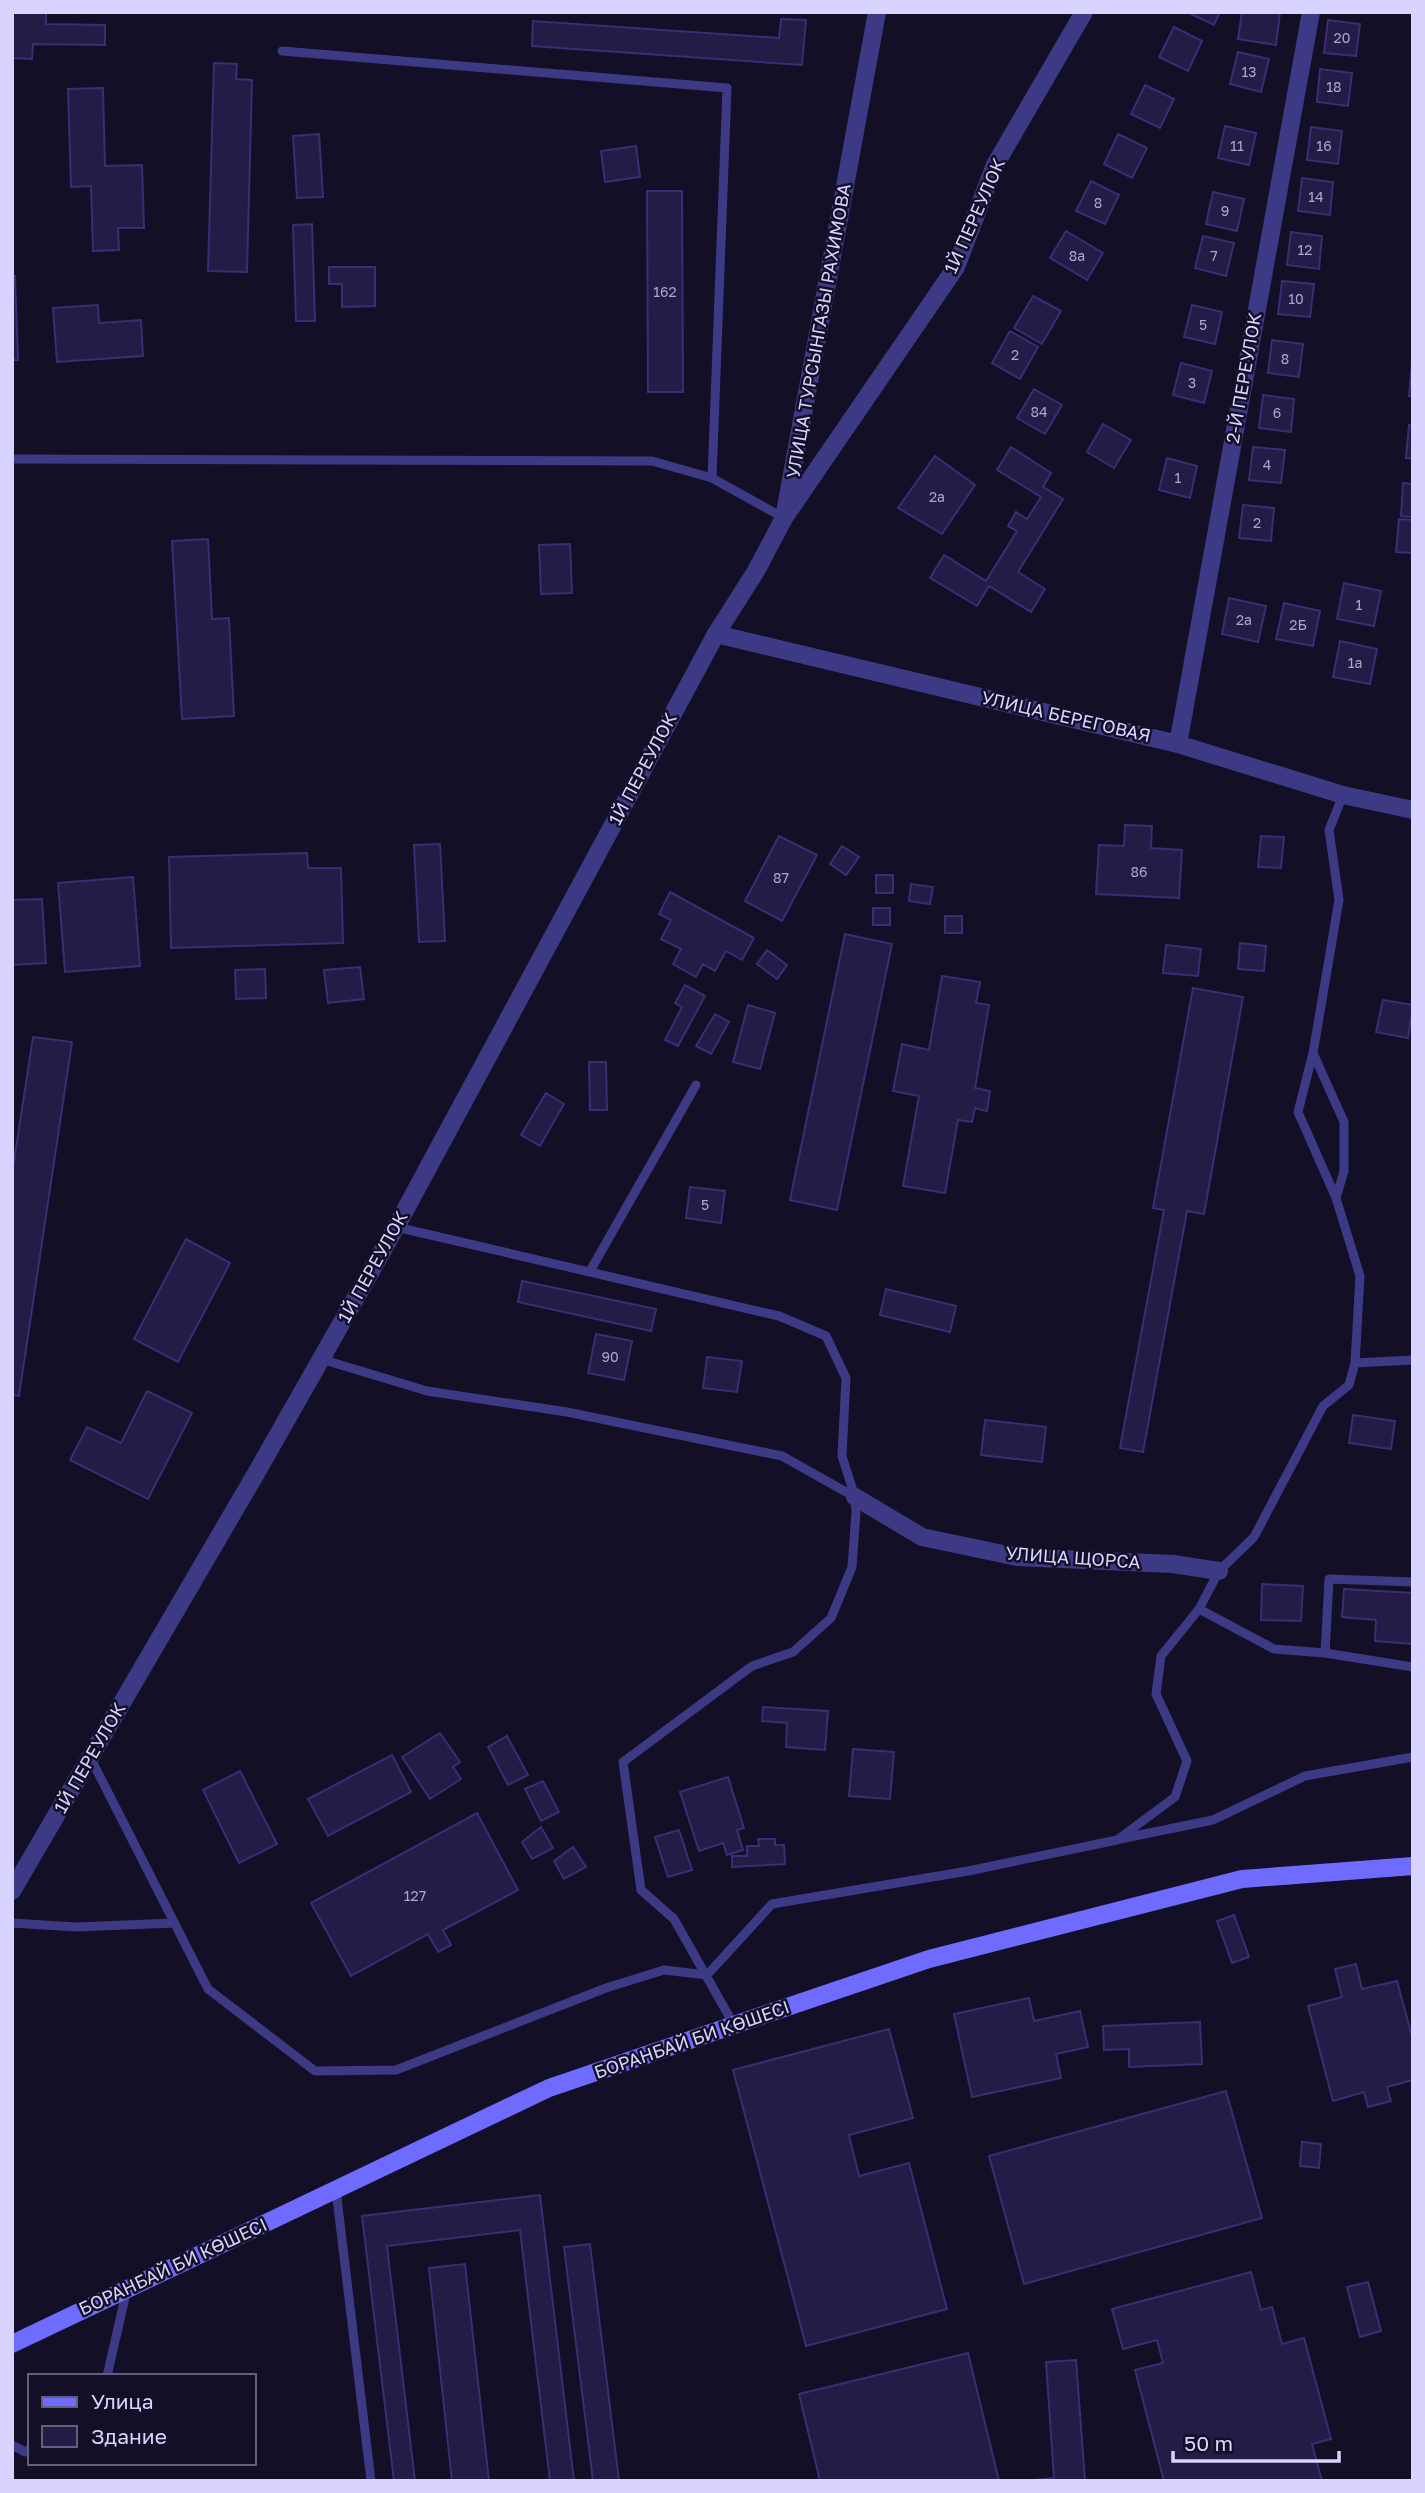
<svg xmlns="http://www.w3.org/2000/svg" width="1425" height="2493" font-family="'Golos Text',sans-serif">
	<rect width="100%" height="100%" fill="#130f26"/>
	<path fill="#241b47" stroke="#3b2d73" stroke-width="2" d="M12 12H46V24L105 25V45L33 44 32 59 12 58Z
		M1187 12H1220L1214 25Z
		M1242 12H1280L1276 45 1238 39Z
		M781 19 806 20 802 65 532 46 533 21 779 38Z
		M1328 20 1360 24 1356 56 1324 53Z
		M1174 27 1202 41 1188 71 1159 57Z
		M1238 52 1269 59 1261 92 1230 84Z
		M214 63 237 64 236 79 252 80 247 272 208 271Z
		M1320 69 1352 73 1348 106 1317 102Z
		M1145 85 1174 99 1160 128 1131 114Z
		M103 88 105 166 142 165 144 228H118L119 250 93 251 91 186 71 187 68 89Z
		M1225 126 1256 133 1249 165 1218 158Z
		M1311 127 1342 131 1338 164 1307 160Z
		M319 134 323 197 297 198 293 136Z
		M1118 134 1147 148 1132 178 1104 164Z
		M636 146 640 177 605 182 601 151Z
		M1302 178 1333 182 1330 215 1298 211Z
		M1091 181 1119 195 1105 224 1076 211Z
		M647 191H682L683 392H648Z
		M1213 192 1244 199 1237 231 1206 224Z
		M312 224 315 321H296L293 225Z
		M1066 231 1103 253 1087 280 1050 258Z
		M1291 232 1322 236 1319 269 1287 265Z
		M1203 236 1234 243 1226 276 1195 268Z
		M329 267H375V306L342 307V284H329Z
		M12 276H15L18 360H12Z
		M1282 281 1314 284 1310 317 1278 314Z
		M1033 296 1061 311 1042 344 1014 328Z
		M98 305 99 323 141 320 143 356 57 362 53 308Z
		M1192 305 1222 312 1215 344 1184 337Z
		M1010 331 1038 347 1020 379 992 363Z
		M1272 340 1303 344 1299 377 1268 373Z
		M1181 363 1212 371 1204 403 1173 395Z
		M1412 363H1413V396H1409Z
		M1034 389 1062 405 1045 434 1017 418Z
		M1263 395 1294 399 1291 432 1259 428Z
		M1103 424 1131 440 1114 468 1087 452Z
		M1409 425 1413 426V459L1406 458Z
		M1011 447 1051 473 1043 487 1063 499 1018 572 1045 589 1031 612 989 586 977 606 930 578 944 555 986 581 1017 531 1008 526 1016 512 1027 519 1041 497 997 470Z
		M1253 447 1285 450 1281 483 1249 480Z
		M935 456 975 485 942 534 898 508Z
		M1167 458 1197 466 1190 498 1159 490Z
		M1403 483 1413 484V517L1401 516Z
		M1243 505 1274 508 1271 541 1239 538Z
		M1399 519 1413 520V553L1396 552Z
		M208 539 212 619 229 618 234 716 182 719 172 541Z
		M570 544 572 593 541 594 539 545Z
		M1344 583 1381 591 1374 626 1337 619Z
		M1229 598 1266 606 1258 642 1222 634Z
		M1284 603 1320 611 1313 646 1276 639Z
		M1340 641 1377 649 1370 684 1333 677Z
		M1125 825 1152 826 1151 848 1182 850 1179 898 1096 894 1099 845 1124 846Z
		M779 836 817 855 782 921 745 901Z
		M1261 836 1284 837 1281 868 1258 867Z
		M440 844 445 941 419 942 414 845Z
		M842 846 859 857 846 875 830 864Z
		M307 853 308 868H341L343 943 171 948 169 857Z
		M876 875H893V893H876Z
		M133 877 140 966 65 972 58 883Z
		M911 884 933 887 930 904 909 901Z
		M670 892 754 938 742 960 726 951 715 971 703 964 696 977 673 964 681 949 661 939 671 920 659 914Z
		M42 899 46 963 12 965V900Z
		M873 908H890V925H873Z
		M945 916H962V933H945Z
		M845 934 892 944 837 1210 790 1200Z
		M1240 943 1266 946 1264 971 1238 969Z
		M1166 945 1201 949 1198 976 1163 973Z
		M767 950 787 965 777 979 757 964Z
		M360 967 364 999 328 1003 324 970Z
		M265 969 266 998 236 999 235 970Z
		M942 976 980 982 976 1003 989 1005 975 1088 990 1091 987 1111 975 1108 972 1122 958 1120 945 1193 903 1186 919 1096 893 1091 902 1044 929 1050Z
		M685 985 705 996 678 1046 665 1040 682 1007 675 1003Z
		M1193 988 1243 997 1204 1214 1187 1211 1143 1452 1120 1448 1164 1210 1153 1208Z
		M1383 1000 1413 1005 1408 1038 1376 1032Z
		M748 1005 775 1013 760 1069 733 1062Z
		M715 1014 729 1022 711 1054 696 1046Z
		M33 1037 72 1042 19 1396 12 1395V1174Z
		M589 1062H606L607 1110H590Z
		M546 1093 564 1104 540 1146 521 1135Z
		M690 1187 725 1191 721 1223 686 1218Z
		M186 1239 230 1263 178 1362 134 1339Z
		M522 1281 656 1309 651 1331 518 1302Z
		M886 1289 956 1306 950 1332 880 1315Z
		M596 1334 632 1341 624 1380 588 1373Z
		M707 1357 742 1361 737 1392 703 1388Z
		M147 1391 192 1413 148 1499 70 1460 87 1427 121 1443Z
		M1353 1415 1395 1421 1391 1449 1349 1443Z
		M985 1420 1046 1427 1042 1462 981 1455Z
		M1262 1584 1303 1586 1301 1621 1261 1620Z
		M1344 1589 1413 1593V1644L1375 1641 1376 1620 1342 1617Z
		M763 1707 828 1711 825 1750 786 1747 787 1723 762 1721Z
		M440 1733 460 1762 453 1767 461 1779 430 1799 402 1757Z
		M507 1736 528 1775 508 1785 488 1747Z
		M853 1749 894 1752 890 1799 849 1796Z
		M392 1755 411 1792 328 1836 308 1799Z
		M240 1771 277 1844 239 1863 203 1790Z
		M728 1777 744 1828 737 1830 743 1850 727 1855 723 1843 699 1851 680 1792Z
		M543 1781 559 1812 541 1821 525 1789Z
		M477 1813 518 1890 443 1930 451 1945 438 1952 428 1934 351 1976 311 1903Z
		M541 1827 553 1848 532 1859 522 1842Z
		M679 1830 692 1870 668 1877 655 1837Z
		M758 1839H775V1845H784L785 1864 732 1867V1856H747V1846H759Z
		M573 1847 586 1867 564 1879 554 1861Z
		M1234 1915 1249 1957 1232 1963 1217 1921Z
		M1356 1964 1362 1989 1397 1981 1413 2040V2080L1387 2087 1391 2101 1368 2107 1364 2092 1333 2101 1308 2006 1342 1997 1335 1969Z
		M1029 1998 1034 2021 1080 2011 1088 2047 1056 2054 1061 2078 972 2097 954 2014Z
		M1200 2022 1202 2064 1129 2067V2049L1104 2050 1103 2026Z
		M889 2029 913 2118 849 2135 859 2176 909 2163 947 2309 806 2346 733 2070Z
		M1226 2091 1262 2218 1024 2284 989 2156Z
		M1302 2142 1321 2144 1319 2168 1300 2166Z
		M540 2195 574 2481H550L520 2230 387 2246 415 2481H394L362 2216Z
		M590 2244 619 2481H593L564 2247Z
		M465 2264 489 2481H452L429 2268Z
		M1251 2272 1261 2310 1272 2307 1282 2344 1304 2338 1331 2439 1312 2444 1322 2481H1164L1135 2370 1163 2363 1157 2340 1123 2349 1112 2309Z
		M1368 2282 1381 2331 1360 2337 1347 2287Z
		M968 2353 999 2481H820L799 2394Z
		M1076 2360 1085 2481H1025L1054 2478 1046 2362Z"/>
	<g fill="none" stroke-linecap="round" stroke-linejoin="round">
		<path stroke="#3d3a85" stroke-width="9" d="M282 51 727 88 712 478
			M12 459 652 461 712 478 784 518
			M1343 795 1329 830 1339 900 1313 1053 1344 1122V1171L1336 1198 1360 1276 1355 1363
			M1313 1053 1298 1112 1336 1198
			M396 1227 779 1316 826 1336 846 1378 842 1456 855 1497 856 1512 852 1567 831 1618 793 1652 752 1666 623 1762 641 1890 674 1919 734 2025
			M590 1271 696 1085
			M321 1359 427 1391 567 1412 782 1456 855 1497
			M1199 1609 1274 1649 1325 1653 1413 1667
			M1325 1653 1329 1579 1413 1582
			M90 1757 208 1989 315 2071 396 2070 606 1988 664 1970 707 1975 772 1904 968 1871 1117 1840 1175 1797 1187 1761 1156 1694 1161 1656 1199 1609 1219 1571 1254 1537 1323 1406 1349 1385 1355 1363 1413 1360
			M1120 1839 1213 1820 1305 1776 1413 1757
			M12 1923 76 1927 174 1923
			M336 2190 371 2481
			M107 2376 127 2289
			M12 2445 25 2452 30 2449"/>
		<path stroke="#3d3a85" stroke-width="18" d="M784 518 956 267 995 165 1084 12
			M716 634 1178 744 1343 795 1413 810
			M1178 744 1311 12
			M855 1497 922 1537 1017 1557 1173 1564 1219 1571"/>
		<path stroke="#3d3a85" stroke-width="18" d="M12 1891 258 1470 396 1227 716 634 756 571 784 518 877 12"/>
		<path stroke="#6f6bff" stroke-width="18" d="M12 2344 549 2088 734 2025 929 1959 1242 1879 1413 1866"/>
	</g>
	<g text-anchor="middle" stroke-width="5" stroke-linejoin="round" paint-order="stroke">
		<g font-size="14" fill="#aca6d1">
			<text x="1342" y="43">20</text>
			<text x="1249" y="77">13</text>
			<text x="1334" y="92">18</text>
			<text x="1237" y="151">11</text>
			<text x="1324" y="151">16</text>
			<text x="1316" y="202">14</text>
			<text x="1098" y="208">8</text>
			<text x="1225" y="216">9</text>
			<text x="1305" y="255">12</text>
			<text x="1077" y="261">8а</text>
			<text x="1214" y="261">7</text>
			<text x="665" y="297">162</text>
			<text x="1296" y="304">10</text>
			<text x="1203" y="330">5</text>
			<text x="1015" y="360">2</text>
			<text x="1285" y="364">8</text>
			<text x="1192" y="388">3</text>
			<text x="1039" y="417">84</text>
			<text x="1277" y="418">6</text>
			<text x="1267" y="470">4</text>
			<text x="1178" y="483">1</text>
			<text x="937" y="502">2а</text>
			<text x="1257" y="528">2</text>
			<text x="1359" y="610">1</text>
			<text x="1244" y="625">2а</text>
			<text x="1298" y="630">2Б</text>
			<text x="1355" y="668">1а</text>
			<text x="1139" y="877">86</text>
			<text x="781" y="883">87</text>
			<text x="705" y="1210">5</text>
			<text x="610" y="1362">90</text>
			<text x="415" y="1901">127</text>
		</g>
		<g font-size="18" fill="#d9d4ff" stroke="#130f26">
			<text transform="translate(975 216) rotate(-66)" y="6">1Й ПЕРЕУЛОК</text>
			<text transform="translate(819 331) rotate(-80)" y="6">УЛИЦА ТУРСЫНГАЗЫ РАХИМОВА</text>
			<text transform="translate(1244 378) rotate(-80)" y="6">2-Й ПЕРЕУЛОК</text>
			<text transform="translate(1066 717) rotate(13)" y="6">УЛИЦА БЕРЕГОВАЯ</text>
			<text transform="translate(643 769) rotate(-62)" y="6">1Й ПЕРЕУЛОК</text>
			<text transform="translate(373 1267) rotate(-61)" y="6">1Й ПЕРЕУЛОК</text>
			<text transform="translate(1073 1558) rotate(4)" y="6">УЛИЦА ЩОРСА</text>
			<text transform="translate(90 1758) rotate(-60)" y="6">1Й ПЕРЕУЛОК</text>
			<text transform="translate(692 2040) rotate(-19)" y="6">БОРАНБАЙ БИ КӨШЕСІ</text>
			<text transform="translate(173 2267) rotate(-25)" y="6">БОРАНБАЙ БИ КӨШЕСІ</text>
		</g>
	</g>
	<rect width="1425" height="2493" fill="none" stroke="#d9d4ff" stroke-width="28"/>
	<rect x="28" y="2374" width="228" height="91" fill="#130f26" stroke="#625e7d" stroke-width="2"/>
	<rect x="42" y="2397" width="35" height="10" fill="#6f6bff" stroke="#625e7d" stroke-width="2"/>
	<text x="91" y="2409" font-size="21" fill="#d9d4ff">Улица</text>
	<rect x="42" y="2426" width="35" height="21" fill="#241b47" stroke="#625e7d" stroke-width="2"/>
	<text x="91" y="2444" font-size="21" fill="#d9d4ff">Здание</text>
	<path d="M1173 2451v10h166v-10" fill="none" stroke="#d9d4ff" stroke-width="3.5"/>
	<text x="1184" y="2451" font-size="21" fill="#d9d4ff" stroke="#130f26" stroke-width="5" paint-order="stroke">50 m</text>
</svg>
